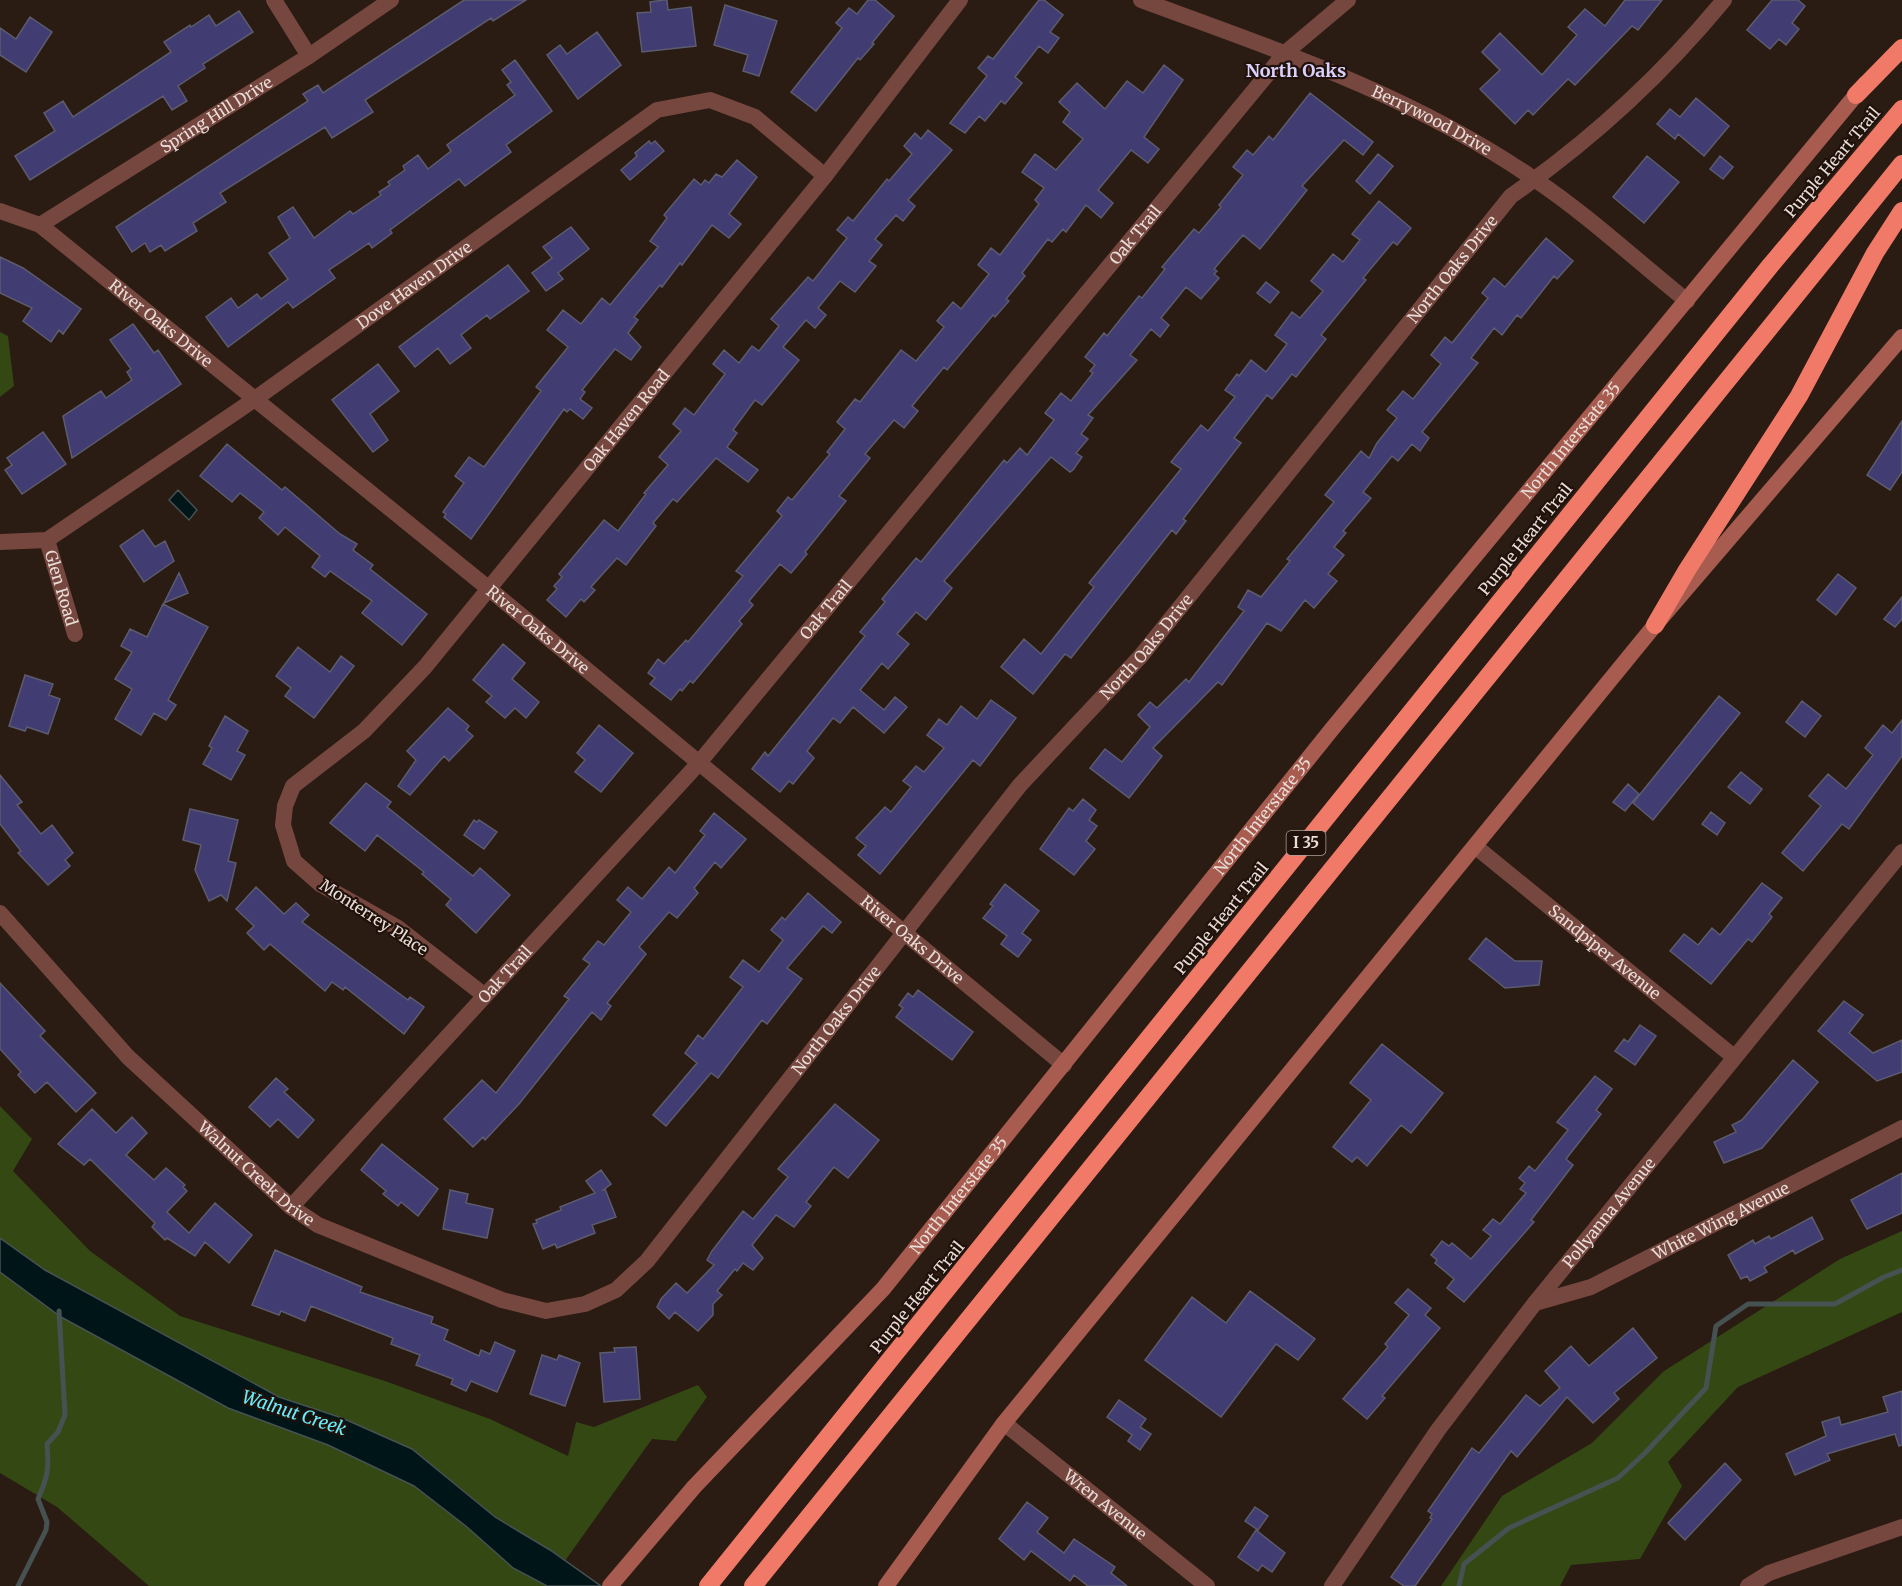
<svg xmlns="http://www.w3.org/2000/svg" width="1902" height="1586" font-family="Merriweather,serif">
	<rect width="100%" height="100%" fill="#2a1b13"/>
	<path fill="#344813" d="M0 332 8 336 14 386 0 397Z
		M0 1106 32 1139 13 1171 90 1251 180 1316 385 1381 490 1419 568 1456 576 1422 594 1427 698 1385 707 1397 676 1441 652 1439 547 1586H149L57 1507 0 1473Z
		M1902 1231V1312L1738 1387 1668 1462 1682 1486 1640 1559 1571 1565 1560 1586H1441L1502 1496 1592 1443 1664 1371 1840 1259Z"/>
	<path fill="#001518" stroke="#465152" stroke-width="1.5" d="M178 490 197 510 189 520 169 500Z
		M0 1238 45 1270 279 1397 342 1418 412 1449 495 1517 550 1550 601 1586H547L513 1568 467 1527 414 1486 328 1445 228 1408 61 1317 0 1272Z"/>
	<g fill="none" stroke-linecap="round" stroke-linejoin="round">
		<path stroke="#465152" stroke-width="5" d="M18 1586 46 1530 47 1522 38 1499C48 1476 49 1469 47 1444L58 1432 65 1415 59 1311
			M1459 1586 1464 1564 1509 1528 1618 1478 1645 1453 1706 1388 1716 1326 1748 1304H1835L1884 1277 1902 1270"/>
	</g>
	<path fill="#413c72" stroke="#5c5c6e" stroke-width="1.5" d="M464 0H526L493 21 491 18 365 100 373 112 332 138 325 127 220 193 226 202 193 223 197 231 165 251 161 245 150 252 145 243 132 252 116 227 308 101 303 94 318 85 323 93Z
		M663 0H667L668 10 691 7 696 46 642 52 637 13 651 12 650 2Z
		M868 0H875L894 16 872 43 874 44 860 60 858 58 816 111 791 92 842 28 836 23 849 8 857 14Z
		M1039 0H1044L1063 15 1050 32 1059 38 1048 53 1039 46 1015 77 1022 83 1005 104 1001 101 985 121 979 116 965 133 950 123 987 76 978 68 988 56 993 59Z
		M1625 0H1662L1638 30 1632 26 1575 85 1568 79 1533 115 1528 110 1515 124 1480 89 1500 70 1482 52 1500 33 1542 75 1577 35 1568 27 1585 9 1605 26Z
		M1772 0H1798L1805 6 1792 23 1799 29 1786 45 1779 39 1770 49 1747 30Z
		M725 5 777 21 759 76 743 71 748 55 714 45Z
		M239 11 253 32 203 64 205 68 178 86 187 101 172 110 163 96 30 180 15 156 55 131 44 113 63 101 73 117 171 52 164 42 190 25 191 27 209 15 216 26Z
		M30 17 52 32 26 72 0 55V28L16 39Z
		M597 32 621 65 578 99 547 55 560 45 567 54Z
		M515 60 552 111 506 145 511 152 465 186 459 179 390 230 392 233 372 248 369 243 329 270 335 278 293 308 288 302 228 347 206 317 231 298 238 308 257 294 261 299 288 279 269 253 290 238 278 217 293 207 314 238 350 211 353 214 381 195 379 192 390 185 388 182 405 170 403 166 418 155 428 169 451 151 447 145 515 95 507 85 511 82 502 70Z
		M1164 65 1183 80 1144 137 1159 149 1148 163 1131 150 1098 190 1113 203 1101 218 1086 205 1066 232 1063 229 1052 242 1048 239 1022 273 1025 276 1006 299 1009 301 995 317 993 315 947 370 944 367 912 406 918 411 904 428 894 420 865 454 870 458 839 496 846 501 805 552 807 554 791 573 780 564 749 601 753 605 739 621 742 624 693 683 690 681 682 691 680 689 671 700 650 684 655 678 648 673 658 659 664 664 686 640 688 642 743 576 736 571 782 516 777 511 788 497 792 500 830 454 827 452 845 429 837 422 855 399 860 402 901 350 916 361 944 327 937 321 953 302 961 309 989 274 978 265 991 248 1000 255 1039 204 1035 200 1044 188 1022 172 1035 154 1056 170 1083 139 1063 122 1070 112 1059 102 1077 83 1105 109 1127 81 1143 93Z
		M1310 93 1373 142 1363 155 1344 140 1302 186 1307 190 1260 249 1243 235 1214 269 1217 271 1214 274 1219 278 1201 299 1186 287 1161 318 1169 325 1160 337 1151 329 1130 355 1137 360 1088 415 1093 418 1081 434 1088 439 1076 453 1082 457 1073 470 1070 472 1051 457 944 581 952 588 926 620 916 612 897 634 909 644 888 669 882 663 860 690 884 710 895 697 907 707 884 733 853 707 840 723 833 718 807 751 814 758 793 784 789 781 780 792 752 769 765 752 768 756 865 636 860 632 885 602 882 599 916 558 921 562 1004 460 1007 463 1020 448 1027 455 1054 420 1045 413 1061 393 1071 401 1093 373 1090 371 1095 365 1085 357 1104 333 1107 336 1139 296 1142 298 1165 269 1162 267 1194 229 1199 233 1221 207 1219 205 1243 175 1233 167 1247 150 1253 155 1269 136 1273 140Z
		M1696 98 1729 126 1704 156 1678 134 1675 139 1657 124 1670 109 1680 117Z
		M928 130 952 150 908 200 915 206 903 221 896 215 875 239 882 245 869 261 876 266 855 292 840 281 818 308 826 315 815 328 806 320 783 347 799 360 762 405 755 400 733 430 737 433 727 447 758 470 748 482 716 458 677 502 673 499 653 523 656 526 626 565 617 558 591 587 595 590 584 602 581 599 566 617 547 600 557 589 554 586 562 577 559 574 604 520 618 531 646 494 644 493 668 465 659 457 681 431 673 424 685 408 694 415 725 374 713 364 724 350 739 363 752 346 759 351 779 326 771 319 808 277 813 281 847 238 837 230 848 217 853 221 887 179 889 181 912 154 904 146 915 133 921 139Z
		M649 141 651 144 655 141 664 151 630 180 621 170 637 156 635 153Z
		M1378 154 1393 166 1370 194 1356 181Z
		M1647 156 1679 182 1644 223 1613 197Z
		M1720 156 1733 167 1723 179 1710 169Z
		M737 160 757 177 729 214 741 224 729 238 712 225 682 265 680 263 662 287 660 285 634 317 638 320 628 333 641 347 631 360 615 349 582 390 585 392 580 399 592 408 583 419 570 409 567 412 564 409 471 539 444 517 446 514 443 512 464 483 455 476 469 457 484 467 541 391 536 387 568 347 547 330 563 310 581 324 602 298 610 305 658 247 650 241 667 218 664 215 694 179 701 185 705 180 709 183 716 174 722 177Z
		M1379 201 1411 228 1397 245 1393 242 1363 278 1366 280 1321 335 1326 339 1296 377 1292 374 1272 399 1267 395 1234 438 1241 443 1183 519 1186 521 1176 534 1172 530 1071 658 1065 654 1033 694 1001 667 1024 639 1041 654 1094 587 1089 583 1181 469 1171 462 1201 425 1208 431 1235 397 1225 390 1237 374 1239 376 1251 360 1266 372 1287 344 1275 335 1292 312 1300 318 1323 291 1311 281 1333 254 1343 262 1360 240 1352 234Z
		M571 227 589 249 558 273 563 279 546 291 532 273 552 258 543 247Z
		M1546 238 1573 261 1557 279 1554 276 1521 318 1517 315 1502 335 1494 328 1471 358 1478 363 1422 432 1429 438 1420 451 1412 444 1398 461 1392 456 1363 492 1371 498 1343 531 1346 533 1334 547 1344 555 1328 574 1337 581 1314 608 1305 600 1281 631 1267 623 1222 685 1218 682 1153 748 1162 756 1129 798 1090 768 1105 749 1122 762 1150 727 1138 715 1150 702 1157 708 1186 679 1189 682 1244 611 1238 607 1248 590 1261 597 1290 561 1287 559 1334 502 1325 495 1361 451 1369 458 1377 443 1397 418 1387 410 1403 391 1413 399 1441 364 1431 355 1445 337 1452 343 1488 298 1482 293 1494 278 1505 287Z
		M0 257 23 268 81 309 63 334 59 330 51 342 23 321 32 308 0 293Z
		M508 265 529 291 490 319 487 315 461 335 471 348 450 364 438 348 415 367 399 347Z
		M1266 282 1279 292 1270 303 1257 293Z
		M133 324 154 353 158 350 181 384 72 458 63 416 101 391 106 398 132 380 127 372 131 369 110 340Z
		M378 364 399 391 370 414 388 440 373 452 332 400Z
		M1902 421V472L1890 490 1867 475Z
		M43 432 66 464 22 494 5 470 12 465 7 458Z
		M227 444 282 490 285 487 340 534 357 544 353 550 373 565 370 569 427 614 402 645 362 613 372 601 330 571 325 577 312 567 320 556 285 527 278 535 259 518 264 512 240 493 232 502 200 476Z
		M143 530 155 547 165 541 174 561 144 582 120 546Z
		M179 573 188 593 164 603Z
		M1838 574 1856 588 1836 615 1817 600Z
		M1902 597V619L1895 627 1884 619Z
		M163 604 208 627 168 700 176 705 166 720 154 713 141 735 115 719 132 689 115 679 132 652 121 646 130 629 147 637Z
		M503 644 525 663 512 679 539 702 526 718 515 708 505 718 486 702 492 696 473 680Z
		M298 647 330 672 341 656 354 666 314 718 285 696 291 688 276 676Z
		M25 675 53 684 49 695 60 699 48 734 27 727 25 731 9 726Z
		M1719 696 1740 713 1653 820 1633 803Z
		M991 700 1016 718 980 766 973 760 880 874 858 855 866 846 856 838 885 807 891 812 911 787 903 781 916 766 924 772 944 748 927 735 939 719 947 725 961 706 977 719Z
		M1802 701 1821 716 1805 737 1786 722Z
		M448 708 469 726 466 730 473 736 449 761 444 756 410 795 398 786 416 760 407 751Z
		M225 716 248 731 237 751 245 755 231 780 203 764 212 748 209 746Z
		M1902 720V756L1849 829 1842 824 1803 871 1782 853 1821 806 1809 796 1828 774 1846 789 1873 755 1865 748 1883 725 1892 733Z
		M599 725 633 753 601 792 575 772 585 760 577 753Z
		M1741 772 1762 789 1750 804 1728 787Z
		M0 775 22 802 17 805 41 834 52 825 73 853 65 860 70 866 48 885 18 853 21 851 0 824Z
		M366 783 391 802 387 807 473 876 480 868 510 895 476 933 446 905 451 899 422 874 424 872 377 835 365 851 330 823Z
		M1628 784 1639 794 1625 811 1613 802Z
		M1083 799 1096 810 1089 820 1097 826 1086 841 1095 849 1074 875 1040 849 1069 808 1073 811Z
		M190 809 238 820 228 861 236 863 227 901 221 895 209 901 195 870 201 845 183 840Z
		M1711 812 1725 823 1717 835 1702 824Z
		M714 813 746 839 721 868 715 862 694 888 698 893 677 918 669 912 639 947 646 954 607 1003 611 1006 601 1020 592 1012 519 1104 485 1140 483 1137 473 1147 444 1119 482 1080 496 1093 569 999 564 996 590 964 583 959 598 941 604 945 631 912 617 900 628 887 642 899 669 867 675 873 705 835 700 831Z
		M474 820 477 822 479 820 497 832 484 849 464 835Z
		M1762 883 1782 898 1769 914 1772 917 1752 942 1748 939 1711 984 1670 951 1684 934 1698 945 1712 928 1720 935Z
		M1005 884 1039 911 1022 933 1031 940 1018 957 1001 944 1007 936 983 918 993 906 990 904Z
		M256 887 284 914 296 903 309 915 302 922 408 1000 410 997 424 1007 404 1034 345 987 343 990 332 982 325 991 270 944 264 950 247 933 254 926 236 909Z
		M808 893 841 922 832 933 823 926 787 968 802 979 767 1024 762 1020 718 1078 711 1073 666 1126 653 1115 697 1063 685 1053 698 1035 703 1039 743 987 730 977 743 960 759 972 783 940 771 930 782 917 785 920Z
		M1486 938 1515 961H1542L1539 985 1505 988 1469 959Z
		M0 983 45 1031 40 1036 96 1093 76 1112 47 1082 35 1093 18 1075 21 1072 0 1049Z
		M918 990 973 1032 952 1060 896 1017 903 1008 899 1005 908 993 913 997Z
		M1844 1001 1863 1015 1849 1033 1873 1053 1902 1040V1072L1877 1081 1818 1031Z
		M1640 1025 1656 1036 1635 1065 1615 1051 1624 1039 1628 1042Z
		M1382 1044 1443 1093 1411 1133 1401 1125 1367 1166 1357 1157 1352 1162 1333 1147 1371 1100 1350 1083Z
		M1793 1060 1818 1082 1762 1148 1724 1163 1714 1142 1736 1132 1732 1125 1742 1120Z
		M1595 1076 1612 1089 1596 1110 1601 1114 1566 1159 1573 1165 1531 1220 1534 1222 1464 1302 1447 1288 1454 1279 1435 1263 1437 1260 1431 1255 1442 1241 1449 1246 1452 1243 1471 1259 1491 1236 1483 1230 1493 1219 1500 1224 1526 1193 1520 1189 1525 1183 1519 1178 1529 1166 1535 1171 1568 1130 1557 1122Z
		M276 1078 288 1089 284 1092 314 1120 298 1138 278 1119 270 1127 249 1107Z
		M835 1104 879 1140 848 1178 834 1167 806 1202 811 1206 794 1227 776 1215 752 1245 763 1258 753 1270 743 1263 737 1271 735 1269 717 1291 722 1295 713 1304V1315L698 1331 675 1312 669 1319 657 1307 661 1299 676 1283 687 1293 714 1265 707 1260 712 1251 743 1211 753 1219 788 1177 778 1169Z
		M92 1109 116 1133 132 1117 147 1133 126 1155 154 1180 166 1168 185 1185 183 1187 187 1191 167 1212 189 1233 215 1203 252 1235 229 1263 205 1242 195 1256 167 1238 165 1240 152 1227 155 1223 90 1159 84 1165 58 1144Z
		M382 1144 438 1189 418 1216 401 1202 398 1206 383 1194 386 1191 361 1170Z
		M601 1170 611 1184 602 1191 605 1189 616 1217 592 1225 595 1233 557 1248 555 1244 543 1249 533 1224 537 1223 536 1220 561 1210 560 1207 595 1193 586 1181Z
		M1902 1173V1213L1867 1229 1851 1200Z
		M450 1190 468 1194 466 1203 493 1209 487 1238 443 1229Z
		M1812 1217 1823 1239 1795 1254 1793 1250 1764 1267 1767 1272 1750 1281 1747 1276 1741 1279 1728 1255 1753 1240 1755 1244 1769 1236 1771 1239Z
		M275 1250 362 1287 360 1292 433 1317 431 1323 448 1330 444 1340 479 1356 481 1350 490 1354 495 1342 515 1351 497 1392 471 1381 466 1391 451 1384 453 1379 416 1365 420 1355 391 1344 393 1338 311 1306 305 1321 281 1311 279 1315 252 1305Z
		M1408 1289 1431 1308 1425 1315 1440 1328 1382 1396 1385 1398 1367 1419 1343 1399 1388 1347 1385 1344 1409 1315 1395 1303Z
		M1250 1291 1315 1339 1298 1360 1276 1344 1221 1417 1145 1360 1192 1297 1226 1323Z
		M1633 1328 1657 1358 1614 1393 1619 1399 1593 1423 1567 1397 1517 1457 1511 1451 1415 1586H1404L1391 1577 1432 1519 1430 1518 1432 1514 1428 1511 1472 1448 1479 1453 1526 1395 1540 1406 1560 1388 1545 1371 1571 1346 1589 1366Z
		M636 1347 640 1399 604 1402 600 1353 615 1352 614 1348Z
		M542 1355 557 1360 559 1355 580 1363 565 1406 530 1394Z
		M1902 1391V1445L1899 1446 1895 1434 1867 1442 1827 1454 1830 1460 1795 1475 1786 1454 1826 1436 1822 1422 1839 1417 1841 1425 1888 1412 1883 1397Z
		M1119 1400 1146 1419 1140 1427 1151 1434 1140 1450 1128 1441 1132 1435 1107 1417Z
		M1725 1463 1741 1480 1685 1540 1668 1523Z
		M1027 1502 1048 1518 1037 1532 1064 1553 1074 1539 1115 1567 1111 1573 1127 1586H1088L1074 1575 1070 1581 1031 1551 1024 1560 999 1539Z
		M1255 1507 1268 1516 1258 1530 1245 1521Z
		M1256 1530 1285 1553 1272 1572 1262 1565 1258 1571 1238 1557Z"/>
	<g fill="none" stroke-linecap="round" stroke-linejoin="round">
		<g stroke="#76473f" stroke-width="16">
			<path d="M274 0 309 56"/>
			<path id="s1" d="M1141 0C1277 50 1414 96 1534 179 1588 215 1637 261 1687 301"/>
			<path id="s2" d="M0 211 40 225 488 588 1064 1065"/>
			<path id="s3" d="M40 225 309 56 391 0"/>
			<path id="s4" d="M47 540 75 634"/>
			<path id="s5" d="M0 542 47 540 255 399 657 110 710 100 755 117 825 176"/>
			<path id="s6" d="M1476 847 1734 1057"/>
			<path id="s7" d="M0 913 128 1057 291 1207 318 1225 502 1300 546 1311 585 1304 616 1290 647 1261 1020 785 1140 657 1511 196C1589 142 1663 74 1724 0"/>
			<path id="s8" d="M484 995 398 928 320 884 294 861 283 825 285 806 293 786 364 731 425 667 825 176 960 0"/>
			<path id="s9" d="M291 1207 698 764 1285 53 1348 0"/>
			<path id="s10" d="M1535 1303 1591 1287 1902 1128"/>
			<path id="s11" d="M1004 1423 1207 1586"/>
			<path id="s12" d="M1332 1586 1438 1430 1535 1303 1902 852"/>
			<path d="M1748 1586 1769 1573 1902 1527"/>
		</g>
		<g stroke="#a75c4f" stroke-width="16">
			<path id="s13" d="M610 1586 694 1487 883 1289 1332 729 1865 84"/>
			<path d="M886 1586 1004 1423 1655 625 1902 337"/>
		</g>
		<path stroke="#f07a67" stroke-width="18" d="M1856 95 1902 48
			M1655 625 1687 570 1799 396 1875 253 1902 211
			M708 1586 1770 266 1902 109
			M753 1586 1902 164"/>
	</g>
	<g text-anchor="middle" stroke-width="4.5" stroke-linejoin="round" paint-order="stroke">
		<rect fill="#20120a" stroke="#aca09a" stroke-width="1.5" x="1286.5" y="831" width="39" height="24" rx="4.5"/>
		<g font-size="15" font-weight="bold" fill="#e8ddd8">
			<text x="1306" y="848">I 35</text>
		</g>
		<g font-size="16" fill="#e8ddd8" stroke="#20120a">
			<text dy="6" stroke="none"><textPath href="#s3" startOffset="208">Spring Hill Drive</textPath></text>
			<text dy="6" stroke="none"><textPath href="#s1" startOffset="315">Berrywood Drive</textPath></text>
			<text transform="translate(1832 162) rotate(-50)" y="6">Purple Heart Trail</text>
			<text dy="6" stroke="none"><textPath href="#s9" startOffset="1288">Oak Trail</textPath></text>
			<text dy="6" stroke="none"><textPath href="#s7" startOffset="2085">North Oaks Drive</textPath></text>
			<text dy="6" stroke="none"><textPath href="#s5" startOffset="494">Dove Haven Drive</textPath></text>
			<text dy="6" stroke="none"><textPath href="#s2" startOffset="198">River Oaks Drive</textPath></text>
			<text dy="6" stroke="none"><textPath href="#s8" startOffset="808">Oak Haven Road</textPath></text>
			<text dy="6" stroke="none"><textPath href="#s13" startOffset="1496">North Interstate 35</textPath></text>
			<text transform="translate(1525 539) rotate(-51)" y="6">Purple Heart Trail</text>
			<text dy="6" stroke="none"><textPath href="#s4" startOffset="50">Glen Road</textPath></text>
			<text dy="6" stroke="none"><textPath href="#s9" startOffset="802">Oak Trail</textPath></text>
			<text dy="6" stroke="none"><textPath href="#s2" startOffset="684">River Oaks Drive</textPath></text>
			<text dy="6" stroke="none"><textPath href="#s7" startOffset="1599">North Oaks Drive</textPath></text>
			<text dy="6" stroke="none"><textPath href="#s13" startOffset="1010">North Interstate 35</textPath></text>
			<text transform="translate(374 917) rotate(33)" y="6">Monterrey Place</text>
			<text transform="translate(1221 918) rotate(-51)" y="6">Purple Heart Trail</text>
			<text dy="6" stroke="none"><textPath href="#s2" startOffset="1170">River Oaks Drive</textPath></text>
			<text dy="6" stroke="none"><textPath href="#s6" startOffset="166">Sandpiper Avenue</textPath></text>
			<text dy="6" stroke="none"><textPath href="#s9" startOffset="316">Oak Trail</textPath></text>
			<text dy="6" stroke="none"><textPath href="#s7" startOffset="1113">North Oaks Drive</textPath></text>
			<text dy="6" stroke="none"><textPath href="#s7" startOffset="366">Walnut Creek Drive</textPath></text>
			<text dy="6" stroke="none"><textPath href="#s13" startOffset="524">North Interstate 35</textPath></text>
			<text dy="6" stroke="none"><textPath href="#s12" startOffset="465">Pollyanna Avenue</textPath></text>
			<text dy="6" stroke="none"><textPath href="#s10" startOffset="204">White Wing Avenue</textPath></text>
			<text transform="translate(917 1297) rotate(-51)" y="6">Purple Heart Trail</text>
			<text dy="6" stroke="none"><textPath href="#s11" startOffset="130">Wren Avenue</textPath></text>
		</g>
		<g font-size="18" font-weight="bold" fill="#dad2fd" stroke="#20120a">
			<text x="1296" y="77">North Oaks</text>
		</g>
		<g font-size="18" font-style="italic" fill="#67eefe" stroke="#20120a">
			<text transform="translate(294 1413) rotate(18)" y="6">Walnut Creek</text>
		</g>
	</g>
</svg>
